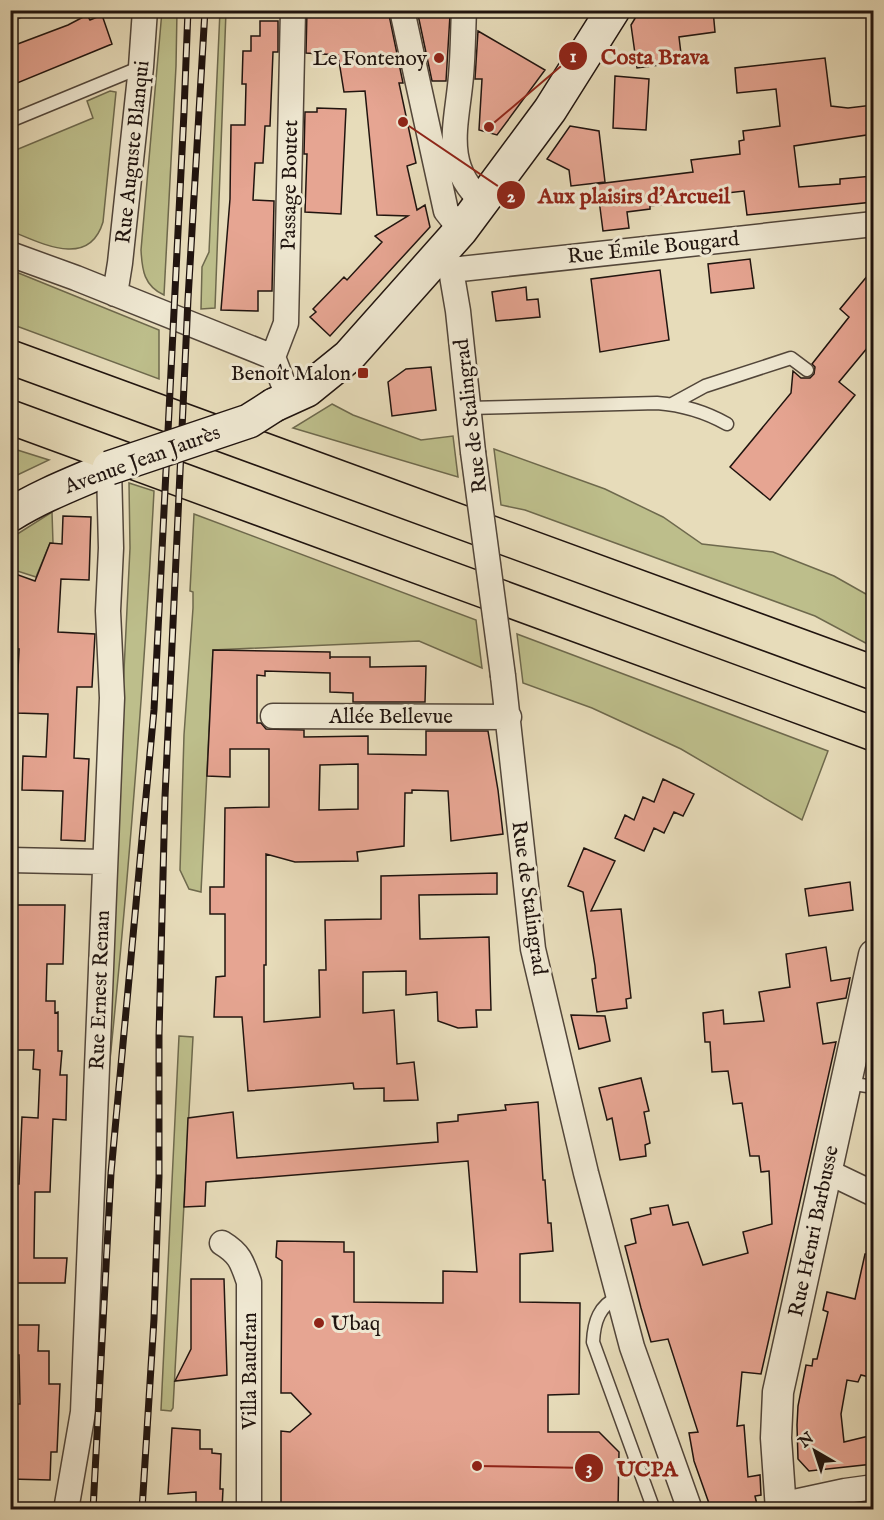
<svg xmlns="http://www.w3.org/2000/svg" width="884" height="1520" font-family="'IM FELL English',serif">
	<rect width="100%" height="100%" fill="#e7dcba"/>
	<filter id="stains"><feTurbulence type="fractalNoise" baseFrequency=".00333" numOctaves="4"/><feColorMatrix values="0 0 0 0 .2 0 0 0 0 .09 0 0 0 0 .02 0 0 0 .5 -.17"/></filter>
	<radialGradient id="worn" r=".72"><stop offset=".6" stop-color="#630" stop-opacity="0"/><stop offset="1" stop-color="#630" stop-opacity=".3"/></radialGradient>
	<path fill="#bdbe8b" stroke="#6e694d" stroke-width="1.5" d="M162 11H177L176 66 164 295C144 286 142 270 141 250Z
		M220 11H226L215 308 201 309 202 267 209 252Z
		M110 91 116 92 103 222C89 269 41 243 11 231V152L93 118 87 101Z
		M11 270 159 330V379L11 324Z
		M332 404 353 415 421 440 453 436 458 477 293 428Z
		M11 448 49 460 11 478Z
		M494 449 605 489 663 517 702 544 773 552 834 576 873 598V647L815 616 525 510 501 505Z
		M129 483 154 491C143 701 126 910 104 1118L106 1036 130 548Z
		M52 512 53 543H50L36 577 11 569V538Z
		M194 514 476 620 482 668 419 641 213 650 201 892 189 889 180 870 184 735 193 608V592L190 591Z
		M517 634 828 751 802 820 681 749 592 708 523 683Z
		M179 1036 193 1037 173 1408 171 1411 161 1410Z"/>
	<path fill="#e6a592" stroke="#20140f" stroke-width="1.5" fill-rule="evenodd" d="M307 10H388L403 83H399L416 163 407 166 417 210 425 205 430 227 330 336 310 317 316 312 313 309 344 277 347 280 382 242 375 236 408 216 377 215 365 91 344 92 338 55 306 53Z
		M417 10H442L450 15 446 81H432Z
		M640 10H713L715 32 679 37 682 62 637 68 631 25Z
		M87 15 90 20 102 15 112 44 10 86V53L17 50 15 45 68 25Z
		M260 21H278V52H273L270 126H265L263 163H255L253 200 274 201 272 291H258V311L221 310 230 199 231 125H245L246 84H242L243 51H251V36H260Z
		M478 31 545 70 497 135 479 130 482 79H475Z
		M825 58 831 106 848 108 873 105V134L794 146 799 187 840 184V179L873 176V202L747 215 744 191 692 197 693 200 650 206V209L627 212 629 228 603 231 597 184 693 172 691 160 740 154 739 141 744 140 743 131 780 126 776 89 737 93 735 68Z
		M615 76 649 79 646 130 613 128Z
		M317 108 346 109 341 214 305 212 307 154H304L305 112H317Z
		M570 126 599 131 605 182 571 186 569 170 547 159Z
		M750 259 754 288 711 293 708 264Z
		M873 269V341L839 382 855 395 770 500 730 467 791 393 793 371 801 378H810L814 374 815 367 812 364 849 317 840 309Z
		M660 270 669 340 600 352 591 279Z
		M526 287 527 300 538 299 540 317 496 321 492 292Z
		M431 367 436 410 392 416 388 382 406 369Z
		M63 516 91 517 89 580 61 579 58 632 95 634 92 687H77L74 758 89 759 85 841 61 840 63 791 22 790 23 756 46 757 48 714 16 713 19 649 10 648V572L35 581 50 543 62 544Z
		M213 650 330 652V659V657H370V667L426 666 425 702H353V693L330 692V673L265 671V676L257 675V723H261L266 729 304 730V737L368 736V754L426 755V731H488L498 790 503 834 451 841 448 791 412 790V793H405L404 846 357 852 358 861 295 862 266 854V965H264V1022L320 1017 319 970H326L325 920 381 919V876L497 873V894L419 895 420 939 489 937 491 1010H476L477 1027 458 1028 438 1021 437 992 406 995V971L363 972V1013L394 1010 397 1064 414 1062 418 1100 384 1101V1088L354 1089 353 1083 248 1091 242 1017H214L216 977 225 976V914H210V887H224L225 808 269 807V749H230V777L207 776ZM358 764V809L319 810 320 765Z
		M663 779 694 794 683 816 674 812 664 833 654 828 644 851 615 838 625 815 634 820 643 797 654 802Z
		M584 848 615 861 591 911 621 909 631 998 626 999 627 1008 597 1012 592 979 596 978 595 966 583 892 568 886Z
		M850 882 853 910 809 916 805 889Z
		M10 905H65L63 964H47L46 1001H55V1013L58 1012V1051H62L60 1075H67L66 1120 53 1119 50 1192H35L34 1258H67L65 1283H10V1184H19L22 1117 38 1118 40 1070 33 1069 34 1050H13L15 998H11Z
		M826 947 831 981 850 978 846 998 817 1003 823 1044 836 1042 761 1374 742 1372 737 1426 744 1425 748 1477 760 1475 761 1495 755 1496 758 1509H711L694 1461 689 1433 698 1432 668 1339 651 1342 641 1308 625 1246 636 1243 631 1219 651 1214 650 1208 668 1205 673 1225 688 1222 703 1265 748 1253 743 1232 772 1224 769 1171 761 1172 759 1156H750L742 1103 733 1104 728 1071 712 1072 710 1042H705L703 1013 723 1010 724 1024 764 1021 759 992 790 987 786 954Z
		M571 1015 605 1016 610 1041 579 1049Z
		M641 1078 649 1111 644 1112 650 1143 645 1145 646 1156 620 1160 612 1118 607 1120 599 1088Z
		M538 1102 543 1180H545L548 1223H551L553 1251 520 1254V1302L580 1303 579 1394 548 1395V1432H599L619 1452 618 1509H281V1431L290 1432 311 1414 291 1393H281L282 1261 276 1257 277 1241 344 1242V1252H354V1302L443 1303V1271L477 1272 468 1161 206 1182 205 1206 184 1207 188 1118 233 1112 237 1158 438 1142 437 1123 458 1121V1115L506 1110 505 1105Z
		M865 1254H873V1378L861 1375 858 1382 847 1380 841 1414 844 1442 873 1435V1464L809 1471 798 1459 797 1425 798 1406 806 1365 812 1366 813 1359H817L828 1312 823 1310 827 1292 855 1299Z
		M191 1279H224L227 1375 175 1381 191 1349Z
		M10 1325H39L38 1351H49V1384H60L57 1452H51L50 1480 10 1479V1404H20L19 1355H10Z
		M172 1428 200 1430V1449H212V1453L221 1454 220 1489H223L222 1509H196V1492L168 1494Z"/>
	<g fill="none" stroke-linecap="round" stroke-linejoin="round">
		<g stroke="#52463a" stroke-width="15">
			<path id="service" d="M10 15 21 10
				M10 121 141 67
				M672 404 705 386 791 358 807 370
				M468 408 657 403C683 405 704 411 727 424
				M847 1083 874 1087
				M619 1297C599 1305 594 1322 593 1342L654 1510"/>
		</g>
		<g stroke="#52463a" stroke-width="27">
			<path id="minor" d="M402 10 446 211 461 230
				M464 10C463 32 463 54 461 76 457 125 441 165 483 202
				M10 254 76 278 273 357 289 399
				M437 258 451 270 874 224
				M451 270 458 311 473 452
				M115 294 120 263 141 67 145 10
				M273 357 286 323 293 10
				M503 676 533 949 586 1173 632 1347 690 1510
				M273 716 509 717
				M10 860 104 862
				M826 1171 874 1194
				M222 1243C240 1254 242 1262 249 1282V1510
				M780 1505 845 1491 874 1487
				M66 1510 83 1412 112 698 108 611 111 548 109 468"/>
		</g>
		<g stroke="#52463a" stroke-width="33">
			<path id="tertiary" d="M781 1510 776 1438 778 1392 874 955"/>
		</g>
		<g stroke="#20140f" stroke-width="36">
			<path id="secondary" d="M274 405 307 390 349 356 461 230 550 110 613 10
				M10 515C42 495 75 483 109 468"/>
		</g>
		<g stroke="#20140f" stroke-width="36">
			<path id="motorway" d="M10 357 874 673
				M10 417 874 734"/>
		</g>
		<use href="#service" stroke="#efe8d2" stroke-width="12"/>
		<use href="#minor" stroke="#efe8d2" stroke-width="24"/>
		<use href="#tertiary" stroke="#efe8d2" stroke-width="30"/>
		<use href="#secondary" stroke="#efe8d2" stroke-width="33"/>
		<use href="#motorway" stroke="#e7dcba" stroke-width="33"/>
		<g stroke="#20140f" stroke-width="7">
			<path id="rail" d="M93 1510 111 1173 154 710 184 112 188 10
				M142 1510 154 1319 159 1177V1035L165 797 188 299 205 10"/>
		</g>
		<use href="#rail" stroke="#efe8d2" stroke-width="4.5" stroke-dasharray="14" stroke-linecap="butt"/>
		<g stroke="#52463a" stroke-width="27" stroke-linecap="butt">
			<path id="minor-bridge" d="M473 452 503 676"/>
		</g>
		<g stroke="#20140f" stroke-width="36" stroke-linecap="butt">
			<path id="secondary-bridge" d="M109 468 249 421 274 405"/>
		</g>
		<use href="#minor-bridge" stroke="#efe8d2" stroke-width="24"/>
		<use href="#secondary-bridge" stroke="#efe8d2" stroke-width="33"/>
	</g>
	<g fill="#8f2418" stroke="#efe8d2" stroke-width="2">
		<circle cx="439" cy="58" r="6"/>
		<rect x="357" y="367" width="12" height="12" rx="3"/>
		<circle cx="319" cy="1323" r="6"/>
	</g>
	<g text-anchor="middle" stroke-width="6" stroke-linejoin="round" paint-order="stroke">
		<g font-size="21" fill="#20140f" stroke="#efe8d2" text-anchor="end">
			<text x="427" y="65">Le Fontenoy</text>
			<text x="351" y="380">Benoît Malon</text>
			<text x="331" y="1330" text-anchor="start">Ubaq</text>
		</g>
		<g font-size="21" fill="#20140f" stroke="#efe8d2">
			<text transform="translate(132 152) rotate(-84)" y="7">Rue Auguste Blanqui</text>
			<text transform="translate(289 185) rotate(-89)" y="7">Passage Boutet</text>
			<text transform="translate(653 247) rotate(-6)" y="7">Rue Émile Bougard</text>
			<text transform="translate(470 416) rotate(-97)" y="7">Rue de Stalingrad</text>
			<text transform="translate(142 459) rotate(-20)" y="7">Avenue Jean Jaurès</text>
			<text x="391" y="723">Allée Bellevue</text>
			<text transform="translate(530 898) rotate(82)" y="7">Rue de Stalingrad</text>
			<text transform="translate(99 990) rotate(-88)" y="7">Rue Ernest Renan</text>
			<text transform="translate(813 1231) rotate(-78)" y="7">Rue Henri Barbusse</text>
			<text transform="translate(249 1371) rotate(-90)" y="7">Villa Baudran</text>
		</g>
	</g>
	<path fill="none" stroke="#8f2418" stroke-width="2" d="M489 127L573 56M403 122L511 195M477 1466L589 1468"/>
	<g fill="#8f2418" stroke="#efe8d2" stroke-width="2">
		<circle cx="489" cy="127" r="6"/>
		<circle cx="403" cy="122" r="6"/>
		<circle cx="477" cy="1466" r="6"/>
		<circle cx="573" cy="56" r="15"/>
		<circle cx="511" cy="195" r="15"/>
		<circle cx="589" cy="1468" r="15"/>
	</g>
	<g font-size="18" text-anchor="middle" font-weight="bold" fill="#fff">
		<text x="573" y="62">1</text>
		<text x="511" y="202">2</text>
		<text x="589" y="1474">3</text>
	</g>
	<g font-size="22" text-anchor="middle" font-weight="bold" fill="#8f2418" stroke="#efe8d2" stroke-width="6" stroke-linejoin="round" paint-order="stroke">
		<text x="655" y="64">Costa Brava</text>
		<text x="634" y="203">Aux plaisirs d'Arcueil</text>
		<text x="647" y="1476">UCPA</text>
	</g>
	<rect width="884" height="1520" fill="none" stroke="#e7dcba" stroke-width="36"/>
	<rect x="12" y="12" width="860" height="1496" fill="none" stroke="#20140f" stroke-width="3"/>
	<rect x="18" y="18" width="848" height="1484" fill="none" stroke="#20140f" stroke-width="1.5"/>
	<g transform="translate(815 1451) rotate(321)" stroke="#efe8d2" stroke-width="4.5" paint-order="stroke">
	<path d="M0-4.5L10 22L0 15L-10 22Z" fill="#20140f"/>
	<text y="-9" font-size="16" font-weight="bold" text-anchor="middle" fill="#20140f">N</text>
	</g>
	<rect width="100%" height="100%" filter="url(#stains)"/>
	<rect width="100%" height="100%" fill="url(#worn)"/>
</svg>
